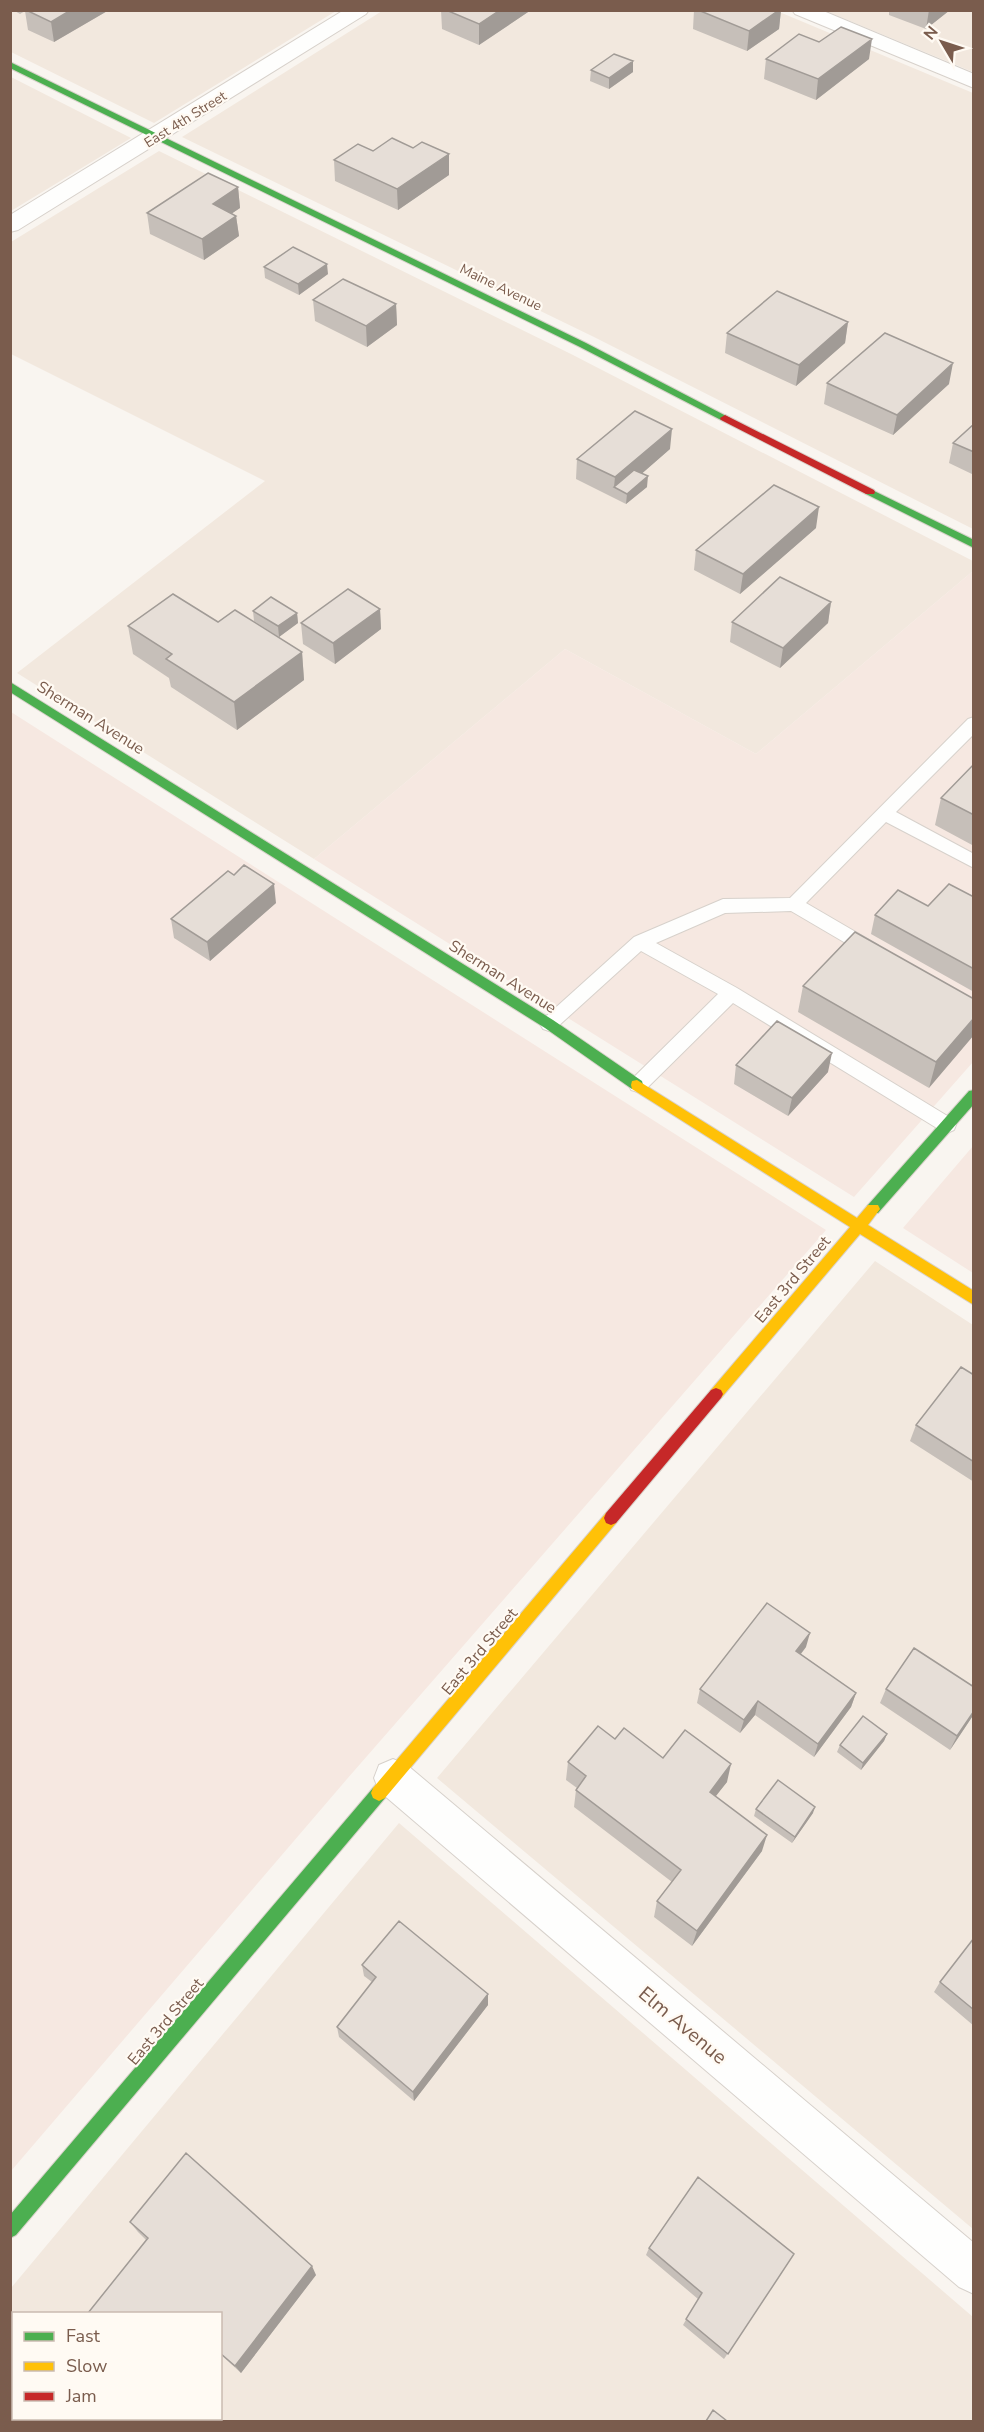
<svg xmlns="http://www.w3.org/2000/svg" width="984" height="2432" font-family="'Nunito Sans',sans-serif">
	<rect width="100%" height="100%" fill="#f9f5f0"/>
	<path fill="#f2e8de" d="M10 11H336L154 123 11 52Z
		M382 11H777L973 93V529L594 337 182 137Z
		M826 11H973V72Z
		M11 77 131 138 11 211Z
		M159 151 571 354 973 561V571L756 754 565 649 314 859 17 673 265 481 11 354V242Z
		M875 1261 973 1325V2229L437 1778Z
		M399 1823 973 2317V2421L42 2422 39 2419 220 2418V2314H14L13 2398 11 2395V2288Z"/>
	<path fill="#f6e8e1" d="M973 571V1062L854 1197 314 859 565 649 756 754Z
		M11 712 826 1230 347 1779 11 2171Z
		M973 1146V1273L903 1228Z"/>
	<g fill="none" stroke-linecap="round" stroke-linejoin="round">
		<g stroke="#d7d1cb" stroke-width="2">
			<path id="lane" d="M974 717V734L896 812 974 854V868L886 822 806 903 878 945 881 950 878 955 872 957 866 955 791 911 725 913 656 943 737 988 954 1120 956 1125 954 1130 947 1133 940 1130 733 1003 645 1090 638 1092 631 1090 629 1085 631 1080 718 994 641 951 555 1029 549 1031 543 1029 540 1024 543 1019 634 937 723 899 790 898 968 719Z"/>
		</g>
		<g stroke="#d7d1cb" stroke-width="2">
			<path id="street" d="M344 10H369L366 14 18 230 10 232V215Z
				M792 10H821L974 74V88L795 14Z
				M393 1759 407 1765 974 2243V2294L959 2287 379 1791 374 1778 379 1765Z"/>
		</g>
		<g stroke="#d9d2cb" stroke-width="2">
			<path id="fast" d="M10 62 586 343 730 418 729 420H721L580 347 10 68Z
				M870 489 974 540V548L866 494 865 492Z
				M10 682 553 1020 642 1081 643 1085 642 1089H632L545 1028 10 692Z
				M974 1090V1104L878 1213H868L866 1209 868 1205 969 1091Z
				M379 1785 385 1788 387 1793 385 1798 16 2235 10 2238V2215L373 1788Z"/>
		</g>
		<g stroke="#d9d2cb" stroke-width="2">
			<path id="slow" d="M637 1080 857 1218 868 1205H878L880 1209 868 1225 974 1291V1305L860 1234 721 1398 716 1400 711 1398 709 1394 711 1390 850 1227 632 1089 631 1085 632 1081Z
				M611 1511 616 1513 618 1518 616 1523 385 1798 379 1801 373 1798 371 1793 373 1788 606 1513Z"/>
		</g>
		<g stroke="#d9d2cb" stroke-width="2">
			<path id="jam" d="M725 415 874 490 875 492 874 494H866L721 420 720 418Z
				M716 1388 721 1390 723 1394 721 1398 616 1523 611 1525 606 1523 604 1518 606 1513 711 1390Z"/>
		</g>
		<use href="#lane" fill="#fefefd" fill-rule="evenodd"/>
		<use href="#street" fill="#fefefd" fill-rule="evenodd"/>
		<use href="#fast" fill="#4caf50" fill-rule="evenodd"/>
		<use href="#slow" fill="#ffc107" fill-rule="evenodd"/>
		<use href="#jam" fill="#c62828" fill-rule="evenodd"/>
	</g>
	<path fill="#c6bfb9" d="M13 10H109L54 42 28 30 25 11 20 14Z
		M441 10H531L479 45 442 29Z
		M694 10H781L779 29 747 51 693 29Z
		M889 10H950L926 29 889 15Z
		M819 42 869 59 816 100 764 79 766 59Z
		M591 70 633 72 609 89 590 81Z
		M373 151 449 175 398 210 335 181 334 160Z
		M238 187 240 208 232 213 236 216 239 236 204 260 150 234 147 213Z
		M264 267 328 274 299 295 265 278Z
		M313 300 396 304 397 325 367 347 315 321Z
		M848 322 845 343 796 386 725 353 727 333Z
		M827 383 949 384 893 435 824 404Z
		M974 424V475L949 463 953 443Z
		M670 449 642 473 647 487 626 504 576 479 577 459Z
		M816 528 740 594 694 570 696 550Z
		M831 602 828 623 780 668 730 642 732 622Z
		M380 609 381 629 335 664 303 644 301 623Z
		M253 611 297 613 298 623 279 637 254 621Z
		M218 622 302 652 304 680 237 730 171 687 169 678 133 654 128 626Z
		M974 764V846L935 825 941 798Z
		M974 897V992L871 934 875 915 928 906Z
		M276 903 210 961 174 938 171 919Z
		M803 986 974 999 929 1088 798 1012Z
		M736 1065 828 1072 788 1116 734 1084Z
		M974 1375V1482L910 1441 916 1425Z
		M806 1647 801 1654 856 1693 851 1707 814 1757 755 1715 740 1733 697 1703 700 1689Z
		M974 1687V1714L950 1750 880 1703 886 1689Z
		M887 1734 884 1741 861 1770 837 1752 840 1745Z
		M615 1739 727 1782 715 1796 762 1851 692 1946 654 1917 657 1901 672 1882 574 1807 576 1790 577 1788 566 1780 568 1762Z
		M756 1809 813 1813 792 1843 754 1816Z
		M974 1938V2026L934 1992 940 1982Z
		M362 1965 488 1994V2005L414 2101 339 2037 337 2027 372 1982 364 1976Z
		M130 2222 316 2275 241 2373 220 2354V2313L138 2232Z
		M649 2248 794 2254 724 2359 683 2325 698 2299 646 2255Z"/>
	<path fill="#a19b96" d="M71 10H109L54 42 51 22Z
		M500 10H531L479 45V24Z
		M779 10H781L779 29 747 51 749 31Z
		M929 10H950L926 29Z
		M872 39 869 59 816 100 818 79Z
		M633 61V72L609 89V78Z
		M449 154V175L398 210 397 189Z
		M238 187 240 208 215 225 213 204Z
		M236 216 239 236 204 260 202 239Z
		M327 264 328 274 299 295 298 284Z
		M396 304 397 325 367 347 366 326Z
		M848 322 845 343 796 386 799 365Z
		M953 363 949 384 893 435 897 415Z
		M672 429 670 449 622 491 614 487 615 477Z
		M648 476 647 487 626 504 627 494Z
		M819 507 816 528 740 594 743 574Z
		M831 602 828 623 780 668 783 648Z
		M380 609 381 629 335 664 333 643Z
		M297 613 298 623 279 637 278 626Z
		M302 652 304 680 237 730 234 702Z
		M274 884 276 903 210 961 207 942Z
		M974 1018V1035L929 1088 936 1062Z
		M832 1053 828 1072 788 1116 792 1098Z
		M810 1633 806 1647 792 1665 796 1651Z
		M856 1693 851 1707 814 1757 818 1744Z
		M758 1701 755 1715 740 1733 744 1720Z
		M974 1711V1714L950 1750 957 1736Z
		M887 1734 884 1741 861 1770 863 1763Z
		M731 1764 727 1782 705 1810 710 1792Z
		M815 1807 813 1813 792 1843 795 1837Z
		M767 1835 762 1851 692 1946 697 1931Z
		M488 1994V2005L414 2101 413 2092Z
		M312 2266 316 2275 241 2373 235 2366Z
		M171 2418H183L181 2421H169Z"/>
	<path fill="#e6ded7" stroke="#a19b96" stroke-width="1.5" d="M26 10H71L51 22Z
		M446 10H500L479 24Z
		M698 10H779L749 31Z
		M841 27 872 39 818 79 766 59 799 34 819 42Z
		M614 54 633 61 609 78 591 70Z
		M392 138 413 148 422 142 449 154 397 189 334 160 358 144 373 151Z
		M208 173 238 187 213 204 236 216 202 239 147 213Z
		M293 247 327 264 298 284 264 267Z
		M343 279 396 304 366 326 313 300Z
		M777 291 848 322 799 365 727 333Z
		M885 333 953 363 897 415 827 383Z
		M635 411 672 429 615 477 577 459Z
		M974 424V452L953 443Z
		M634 470 648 476 627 494 614 487Z
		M774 485 819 507 743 574 696 550Z
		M780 577 831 602 783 648 732 622Z
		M348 589 380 609 333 643 301 623Z
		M173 594 218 622 235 610 302 652 234 702 166 659 172 654 128 626Z
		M271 597 297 613 278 626 253 611Z
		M974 764V815L941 798Z
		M244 865 274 884 207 942 171 919 228 871 234 875Z
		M949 884 974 897V969L875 915 898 890 928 906Z
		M855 932 974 999V1018L936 1062 803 986Z
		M777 1021 832 1053 792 1098 736 1065Z
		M961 1367 974 1375V1462L916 1425Z
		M767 1603 810 1633 796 1651 856 1693 818 1744 758 1701 744 1720 700 1689Z
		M914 1648 974 1687V1711L957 1736 886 1689Z
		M863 1716 887 1734 863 1763 840 1745Z
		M598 1726 615 1739 624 1728 663 1758 685 1730 731 1764 710 1792 767 1835 697 1931 657 1901 681 1870 576 1790 586 1776 568 1762Z
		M778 1780 815 1807 795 1837 756 1809Z
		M399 1921 488 1994 413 2092 337 2027 376 1977 362 1965Z
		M974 1938V2010L940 1982Z
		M186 2153 312 2266 235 2366 220 2353V2313H88L148 2238 130 2222Z
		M698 2177 794 2254 728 2354 686 2319 702 2293 649 2248Z
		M713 2410 727 2421H706Z
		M140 2418H171L169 2421H143Z"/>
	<g text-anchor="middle" stroke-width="4.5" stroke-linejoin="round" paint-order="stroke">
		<g font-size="14" fill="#7a5c4d" stroke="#fffaf3">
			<text transform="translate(185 119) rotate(-32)" y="5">East 4th Street</text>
			<text transform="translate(501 287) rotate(26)" y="5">Maine Avenue</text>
		</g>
		<g font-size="16" fill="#7a5c4d" stroke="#fffaf3">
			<text transform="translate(91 717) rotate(32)" y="6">Sherman Avenue</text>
			<text transform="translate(503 976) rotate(32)" y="6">Sherman Avenue</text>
			<text transform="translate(792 1279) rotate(-50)" y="6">East 3rd Street</text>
			<text transform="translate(479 1651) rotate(-50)" y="6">East 3rd Street</text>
			<text transform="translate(165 2021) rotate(-50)" y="6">East 3rd Street</text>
		</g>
		<g font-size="20" fill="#7a5c4d" stroke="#fffaf3">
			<text transform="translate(683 2025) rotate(40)" y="7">Elm Avenue</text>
		</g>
	</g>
	<rect width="984" height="2432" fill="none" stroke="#7a5c4d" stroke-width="24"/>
	<rect x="12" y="2312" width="210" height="108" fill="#fffaf3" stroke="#cabbb1" stroke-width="1.5"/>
	<rect x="24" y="2332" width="30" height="9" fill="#4caf50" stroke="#cabbb1" stroke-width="1.5"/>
	<text x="66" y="2342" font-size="18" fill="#7a5c4d">Fast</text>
	<rect x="24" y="2362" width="30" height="9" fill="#ffc107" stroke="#cabbb1" stroke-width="1.5"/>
	<text x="66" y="2372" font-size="18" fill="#7a5c4d">Slow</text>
	<rect x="24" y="2392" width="30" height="9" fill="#c62828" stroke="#cabbb1" stroke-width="1.5"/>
	<text x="66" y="2402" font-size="18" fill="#7a5c4d">Jam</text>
	<g transform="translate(942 42) rotate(309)" stroke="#fffaf3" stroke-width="4.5" paint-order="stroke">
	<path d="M0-4.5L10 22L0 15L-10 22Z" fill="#7a5c4d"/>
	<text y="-9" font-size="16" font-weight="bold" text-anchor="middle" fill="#7a5c4d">N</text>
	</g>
</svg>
